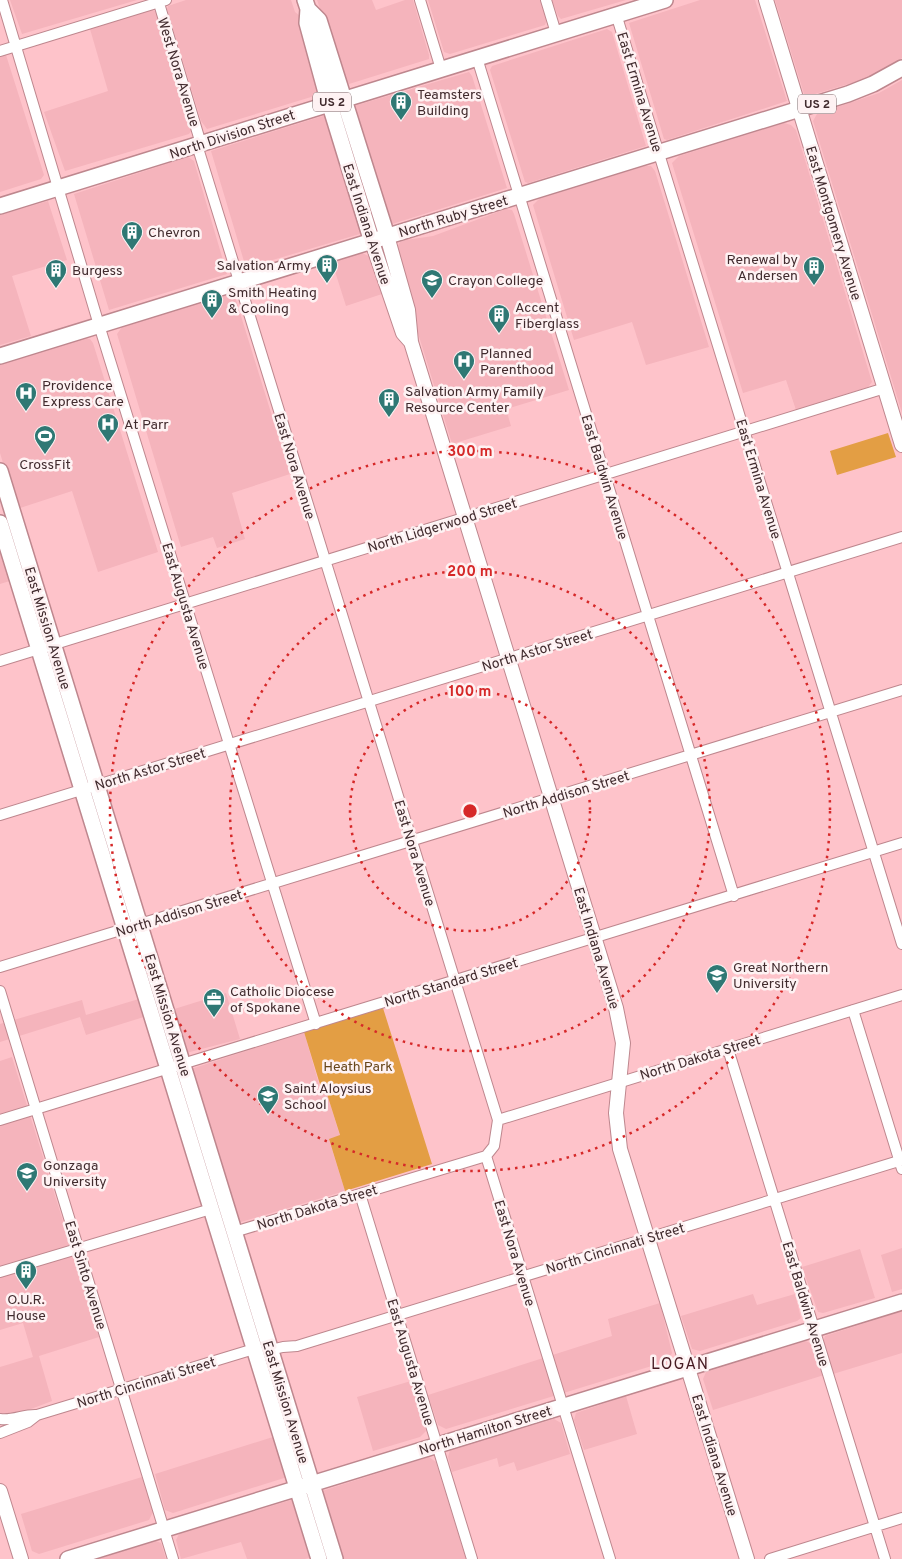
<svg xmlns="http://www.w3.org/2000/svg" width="902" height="1559" font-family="Overpass,sans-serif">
	<rect width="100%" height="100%" fill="#fec3ca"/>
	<path fill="#f5b4bc" d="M10 0H137L22 34Z
		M186 0H291L295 12 300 16 319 84 317 93 311 97 207 129 201 121 167 9 168 6Z
		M317 0H372L376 10 405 0H413L429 55V59L349 84 345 81Z
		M428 0H541L547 20 545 25 450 54 444 52Z
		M552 0H626L561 19 558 16Z
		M700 0H755L787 101 667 140 664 139 629 23Z
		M775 0H902V58L886 69 865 79 805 97Z
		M152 10 155 11 159 20 191 131 189 134 65 171 44 112 108 91 90 29Z
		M607 29 612 32 646 146 528 183 525 182 490 70 492 66Z
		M6 55 44 175 41 179 0 192V57Z
		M469 72 472 76 507 188 389 225 354 106Z
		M902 80V413L813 121 817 114 879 93Z
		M326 115 363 233 246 268 211 151Z
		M784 123 791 125 796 130 872 382 868 387 796 410 786 380 743 393 672 163 679 156Z
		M188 157 194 161 227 274 109 310 74 194Z
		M645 166H651L655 171 709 347 646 365 632 322 574 340 533 205 539 199Z
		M48 201 67 260 12 276 31 336 0 345V215Z
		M506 209 512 210 514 214 569 390 506 409 511 426 452 444 417 330 396 249 400 242 406 240 433 236Z
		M362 253 371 257 385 293 346 306 332 262Z
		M228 294 236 300 290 474 232 493 245 539 217 548 213 537 181 547 117 334 122 327Z
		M85 338 90 339 93 343 158 552 98 572 72 491 17 509 0 453V364Z
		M0 541 13 580 0 584Z
		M226 993 240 1039 186 1053 171 1010Z
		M142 998 147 1016 86 1035 80 1017 0 1042V1024L82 1000 86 1015Z
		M304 1032 321 1091 327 1094 340 1136 329 1140 345 1191 241 1222 238 1221 191 1069Z
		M12 1057 99 1337 39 1356 52 1401 23 1412 0 1416V1367L33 1357 23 1323 0 1330V1061Z
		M902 1248V1289L892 1292 881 1255Z
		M860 1249 875 1298 823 1313 818 1312 802 1267Z
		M753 1294 757 1305 795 1294 801 1318 797 1321 700 1351 692 1349 681 1316Z
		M660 1303 672 1353 668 1361 446 1429 438 1425 428 1395 612 1336 608 1319Z
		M902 1311V1353L833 1374 823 1343 825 1336Z
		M806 1341 814 1345 824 1375 713 1410 703 1379 706 1372Z
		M411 1381 426 1431 420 1437 373 1451 357 1397Z
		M626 1396 637 1434 584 1450 574 1420 576 1413Z
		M554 1419 561 1423 570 1454 517 1471 514 1462 499 1467 497 1458 452 1472 448 1457 450 1450Z
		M276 1436 286 1476 284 1478 173 1513 165 1510 155 1474Z
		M429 1457 436 1462 466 1559H340L321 1493 322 1491Z
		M142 1477 153 1512 149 1520 39 1554 32 1551 21 1514Z
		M291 1500 296 1502 313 1557 305 1559H247L241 1542 181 1559 176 1540 179 1534Z
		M156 1541 161 1543 166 1559H97Z"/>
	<path fill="#e39e44" d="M888 433 896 457 837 475 830 451Z
		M383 1008 432 1164 345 1191 329 1139 340 1135 327 1094 322 1091 304 1032Z"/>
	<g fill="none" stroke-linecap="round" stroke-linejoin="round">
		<g stroke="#be878e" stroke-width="12">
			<path id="street" d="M2 0 99 325 316 1024
				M158 0 201 144
				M420 0 441 69
				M546 0 556 33
				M616 14 902 944
				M0 51 166 0
				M477 58 734 896
				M197 145 498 1120 494 1146 486 1156 610 1559
				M0 661 885 388
				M0 815 902 537
				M0 967 902 690
				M0 991 173 1559
				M853 1010 902 1169
				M728 1049 885 1559
				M0 1120 902 843
				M498 1120 902 995
				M360 1194 472 1559
				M234 1232 486 1156
				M0 1272 211 1209
				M270 1350 283 1347 297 1346 902 1160
				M0 1419C13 1421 24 1414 37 1415
				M0 1433 28 1422 37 1415 254 1349
				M770 1559 902 1518"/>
		</g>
		<g stroke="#be878e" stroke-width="16">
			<path id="secondary" d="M766 0 902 445
				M387 236 408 310 411 342 616 1008 623 1043 616 1113 620 1149 747 1559
				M372 242 403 333 411 342
				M0 1491 21 1559"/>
		</g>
		<g stroke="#be878e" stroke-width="18">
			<path id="primary" d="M305 0 308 9 307 23 325 89 372 242
				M308 9 319 20 387 236
				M0 206 665 0
				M0 356 848 94 873 84 902 68
				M0 471 335 1559
				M0 523 319 1559
				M68 1559 902 1302"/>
		</g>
		<use href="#street" stroke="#fff" stroke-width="10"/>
		<use href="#secondary" stroke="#fff" stroke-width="14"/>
		<use href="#primary" stroke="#fff" stroke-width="15"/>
	</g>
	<g fill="none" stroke="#d62828" stroke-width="2.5" stroke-dasharray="2.5 5">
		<circle cx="470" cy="811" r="120"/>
		<circle cx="470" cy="811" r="240"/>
		<circle cx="470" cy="811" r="360"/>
	</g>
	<defs>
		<g id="building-pin" transform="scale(1.125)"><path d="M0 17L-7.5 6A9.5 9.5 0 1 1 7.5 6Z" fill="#2f7874" stroke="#fef2f3"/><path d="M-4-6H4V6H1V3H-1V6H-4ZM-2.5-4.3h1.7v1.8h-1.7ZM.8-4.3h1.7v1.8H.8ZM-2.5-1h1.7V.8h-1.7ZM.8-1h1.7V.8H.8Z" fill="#fff"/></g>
		<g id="school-pin" transform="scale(1.125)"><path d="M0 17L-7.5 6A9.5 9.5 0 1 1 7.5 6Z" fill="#2f7874" stroke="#fef2f3"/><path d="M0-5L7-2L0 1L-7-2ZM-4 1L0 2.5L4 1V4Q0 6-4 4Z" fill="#fff"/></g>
		<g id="hospital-pin" transform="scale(1.125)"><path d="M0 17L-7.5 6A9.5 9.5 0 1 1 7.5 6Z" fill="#2f7874" stroke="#fef2f3"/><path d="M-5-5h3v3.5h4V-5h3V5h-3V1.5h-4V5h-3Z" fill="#fff"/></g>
		<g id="stadium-pin" transform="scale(1.125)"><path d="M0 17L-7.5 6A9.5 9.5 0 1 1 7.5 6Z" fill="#2f7874" stroke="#fef2f3"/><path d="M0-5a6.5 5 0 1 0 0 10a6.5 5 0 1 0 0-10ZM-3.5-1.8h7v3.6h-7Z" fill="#fff"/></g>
		<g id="university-pin" transform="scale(1.125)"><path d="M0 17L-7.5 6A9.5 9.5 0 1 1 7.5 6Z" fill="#2f7874" stroke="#fef2f3"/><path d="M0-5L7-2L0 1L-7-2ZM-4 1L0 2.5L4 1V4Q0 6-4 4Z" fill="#fff"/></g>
		<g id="office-pin" transform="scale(1.125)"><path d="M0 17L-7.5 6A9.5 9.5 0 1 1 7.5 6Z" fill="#2f7874" stroke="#fef2f3"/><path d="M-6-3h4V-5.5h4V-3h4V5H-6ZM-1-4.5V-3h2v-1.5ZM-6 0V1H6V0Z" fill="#fff"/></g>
	</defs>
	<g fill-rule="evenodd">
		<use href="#building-pin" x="401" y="102"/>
		<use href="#building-pin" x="132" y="232"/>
		<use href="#building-pin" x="327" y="265"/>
		<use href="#building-pin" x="814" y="267"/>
		<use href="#building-pin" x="56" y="270"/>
		<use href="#school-pin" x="432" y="280"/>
		<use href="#building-pin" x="212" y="300"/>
		<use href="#building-pin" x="499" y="315"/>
		<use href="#hospital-pin" x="464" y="361"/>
		<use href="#hospital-pin" x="26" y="393"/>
		<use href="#building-pin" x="389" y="399"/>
		<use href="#hospital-pin" x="108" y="424"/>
		<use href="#stadium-pin" x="45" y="436"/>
		<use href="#university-pin" x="717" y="975"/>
		<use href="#office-pin" x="214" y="999"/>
		<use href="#school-pin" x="268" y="1096"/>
		<use href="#university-pin" x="27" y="1173"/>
		<use href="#building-pin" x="26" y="1271"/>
	</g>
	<g text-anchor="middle" stroke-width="5" stroke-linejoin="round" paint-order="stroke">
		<g fill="#fef2f3" stroke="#7a6769" stroke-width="1">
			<rect x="313" y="92.5" width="38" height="19" rx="4"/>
			<rect x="798" y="94.5" width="38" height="19" rx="4"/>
		</g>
		<g font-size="12" font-weight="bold" fill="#412b2e">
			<text x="332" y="106">US 2</text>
			<text x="817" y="108">US 2</text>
		</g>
		<g font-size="14" fill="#412b2e" stroke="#fef2f3">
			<text transform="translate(179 72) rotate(73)" y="5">West Nora Avenue</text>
			<text transform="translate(640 92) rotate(73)" y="5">East Ermina Avenue</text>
			<text transform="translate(232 134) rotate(-18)" y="5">North Division Street</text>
			<text transform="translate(453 216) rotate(-17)" y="5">North Ruby Street</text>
			<text transform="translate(834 223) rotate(73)" y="5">East Montgomery Avenue</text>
			<text transform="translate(367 224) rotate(72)" y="5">East Indiana Avenue</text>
			<text transform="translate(295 466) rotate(73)" y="5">East Nora Avenue</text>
			<text transform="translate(605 477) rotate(73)" y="5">East Baldwin Avenue</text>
			<text transform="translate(759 479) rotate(73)" y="5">East Ermina Avenue</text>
			<text transform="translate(442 525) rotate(-17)" y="5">North Lidgerwood Street</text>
			<text transform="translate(186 606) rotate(73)" y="5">East Augusta Avenue</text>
			<text transform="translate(48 628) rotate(73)" y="5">East Mission Avenue</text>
			<text transform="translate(537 650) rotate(-17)" y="5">North Astor Street</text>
			<text transform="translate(150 769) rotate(-17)" y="5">North Astor Street</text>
			<text transform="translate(566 794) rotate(-17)" y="5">North Addison Street</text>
			<text transform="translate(415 853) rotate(73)" y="5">East Nora Avenue</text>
			<text transform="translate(179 913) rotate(-17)" y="5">North Addison Street</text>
			<text transform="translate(597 948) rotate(73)" y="5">East Indiana Avenue</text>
			<text transform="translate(451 982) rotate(-17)" y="5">North Standard Street</text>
			<text transform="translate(168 1015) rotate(73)" y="5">East Mission Avenue</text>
			<text transform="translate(700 1057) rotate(-17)" y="5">North Dakota Street</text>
			<text transform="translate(317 1207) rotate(-17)" y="5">North Dakota Street</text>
			<text transform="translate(615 1248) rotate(-17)" y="5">North Cincinnati Street</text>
			<text transform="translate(515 1253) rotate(73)" y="5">East Nora Avenue</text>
			<text transform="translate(86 1275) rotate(73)" y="5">East Sinto Avenue</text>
			<text transform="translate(806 1304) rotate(73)" y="5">East Baldwin Avenue</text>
			<text transform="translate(411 1362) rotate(73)" y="5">East Augusta Avenue</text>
			<text transform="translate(146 1382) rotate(-17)" y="5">North Cincinnati Street</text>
			<text transform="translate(286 1402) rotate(73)" y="5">East Mission Avenue</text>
			<text transform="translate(485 1430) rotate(-17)" y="5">North Hamilton Street</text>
			<text transform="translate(715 1455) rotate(73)" y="5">East Indiana Avenue</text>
		</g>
		<g font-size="14" fill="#412b2e" stroke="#fef2f3" text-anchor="start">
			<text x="417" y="99">Teamsters<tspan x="417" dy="16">Building</tspan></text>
			<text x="148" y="237">Chevron</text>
			<text x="798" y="264" text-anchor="end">Renewal by<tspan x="798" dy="16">Andersen</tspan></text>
			<text x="311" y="270" text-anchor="end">Salvation Army</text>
			<text x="72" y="275">Burgess</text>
			<text x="448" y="285">Crayon College</text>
			<text x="228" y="297">Smith Heating<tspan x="228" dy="16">&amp; Cooling</tspan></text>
			<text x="515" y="312">Accent<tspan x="515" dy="16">Fiberglass</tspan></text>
			<text x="480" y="358">Planned<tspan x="480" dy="16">Parenthood</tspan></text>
			<text x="42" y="390">Providence<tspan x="42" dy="16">Express Care</tspan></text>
			<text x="405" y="396">Salvation Army Family<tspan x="405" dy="16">Resource Center</tspan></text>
			<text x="124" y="429">At Parr</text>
			<text x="45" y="469" text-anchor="middle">CrossFit</text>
			<text x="733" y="972">Great Northern<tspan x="733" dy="16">University</tspan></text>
			<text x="230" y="996">Catholic Diocese<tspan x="230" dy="16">of Spokane</tspan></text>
			<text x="284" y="1093">Saint Aloysius<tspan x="284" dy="16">School</tspan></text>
			<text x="43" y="1170">Gonzaga<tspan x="43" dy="16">University</tspan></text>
			<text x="26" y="1304" text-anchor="middle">O.U.R.<tspan x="26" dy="16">House</tspan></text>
		</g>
		<g font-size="14" fill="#664519" stroke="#fef2f3">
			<text x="358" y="1071">Heath Park</text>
		</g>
		<g font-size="16" letter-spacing="1" fill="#461a22" stroke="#fef2f3">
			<text x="680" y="1369">LOGAN</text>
		</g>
	</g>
	<circle cx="470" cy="811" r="8" fill="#d62828" stroke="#fef2f3" stroke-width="2.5"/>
	<g font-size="15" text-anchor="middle" font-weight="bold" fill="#d62828" stroke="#fef2f3" stroke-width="5" stroke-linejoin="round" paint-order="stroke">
		<text x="470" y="456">300 m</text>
		<text x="470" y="576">200 m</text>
		<text x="470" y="696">100 m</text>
	</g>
</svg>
